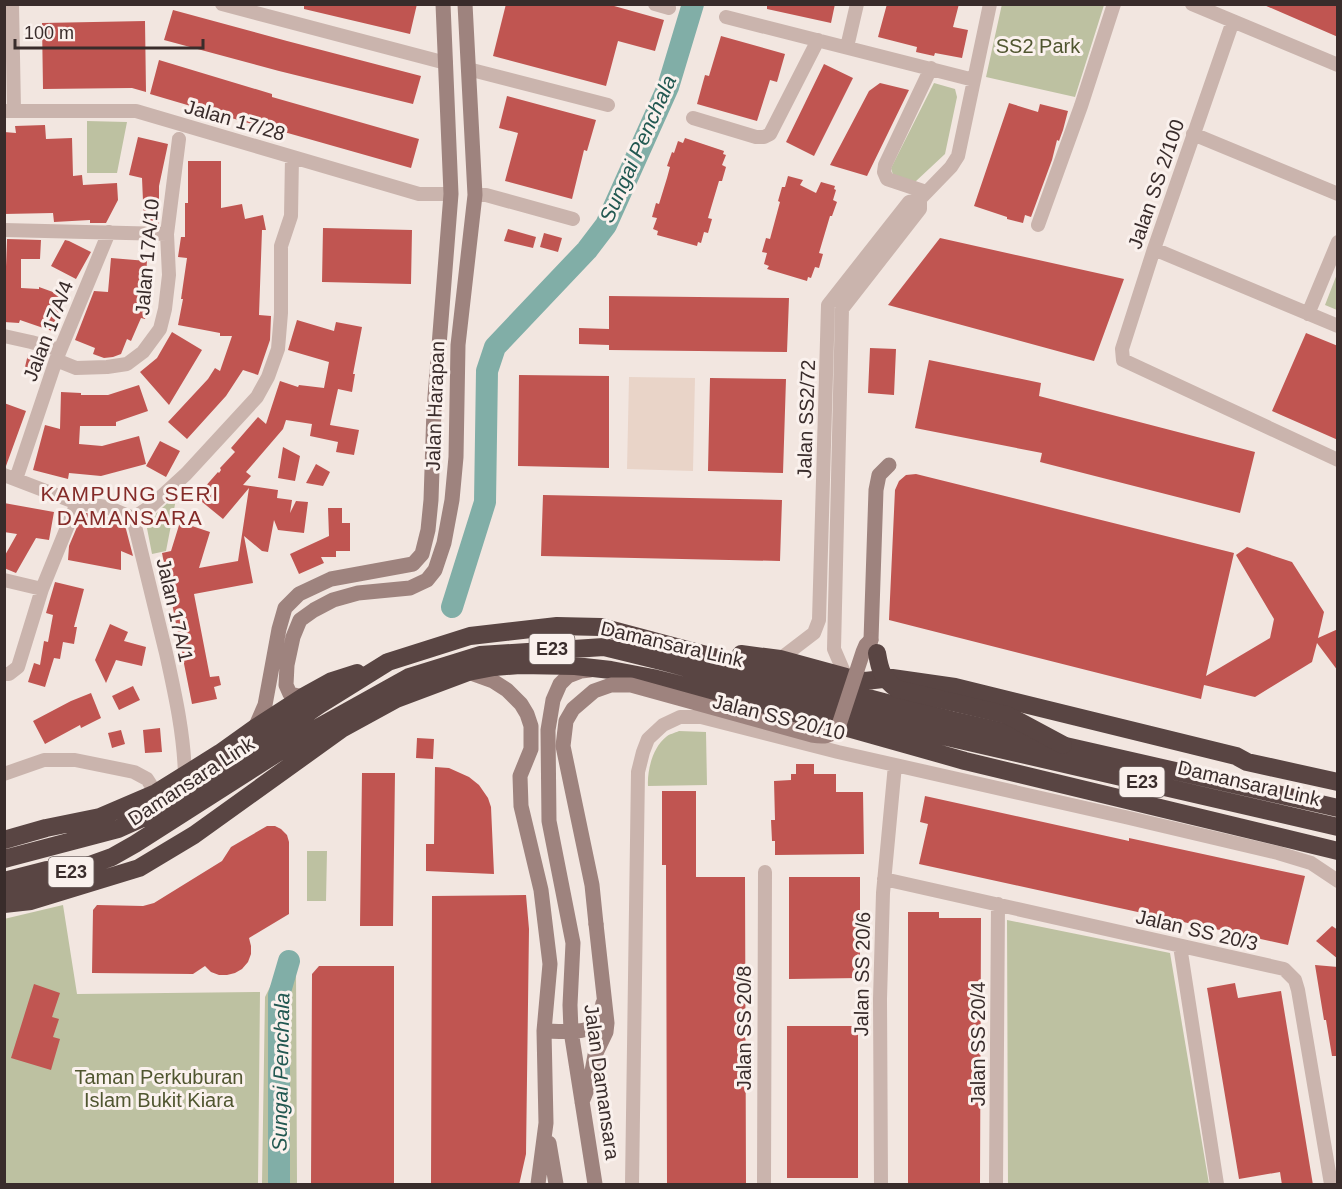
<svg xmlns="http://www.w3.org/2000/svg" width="1342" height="1189" font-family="Helvetica,sans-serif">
	<rect width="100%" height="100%" fill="#f2e6e0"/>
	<path fill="#bdc1a1" d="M1002 4 1104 5 1075 97 986 77Z
		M934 83 955 89 957 97 945 154 915 182 893 175 891 168Z
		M87 121 127 122 117 173H87Z
		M1337 274 1338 310H1337L1325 305Z
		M177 494 166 551 152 554 146 523Z
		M679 731 706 732 707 785 648 786C647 770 653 747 666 737 669 734 675 733 679 731Z
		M307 851H327L326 901H307Z
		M63 905 77 994 260 992 258 1184H5L4 919Z
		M1007 920 1170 953 1209 1184H1008Z
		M296 970 297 1184H262L265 997 278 971Z"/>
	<path fill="#e9d4c8" d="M629 377 695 378 693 471 627 469Z"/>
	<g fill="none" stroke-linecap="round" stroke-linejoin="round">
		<path stroke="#81aea7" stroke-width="22" d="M452 607 485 502 487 371 495 347 587 250 606 225 668 87 693 4
			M279 1184V995L289 961"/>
	</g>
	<path fill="#c05551" d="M304 4H417L410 34 304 9Z
		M506 4H607L664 20 655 51 618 41 606 86 493 56Z
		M767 4H835L831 23 767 9Z
		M887 4H959L953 27 968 30 962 58 935 53 934 56 916 52 917 47 878 37Z
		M1338 4V37L1264 5V4Z
		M173 10 287 41 421 76 413 104 279 71 164 40Z
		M145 21 146 92 132 88 43 89 42 23Z
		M721 36 785 54 777 82 770 80 757 121 697 104 705 75 709 76Z
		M159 60 272 94V97L419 139 411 168 263 126 262 127 150 94Z
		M824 64 853 78 814 156 786 142Z
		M880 83 909 90 867 176 830 165 869 91Z
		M507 96 596 120 587 151 584 150 572 199 505 181 518 133 499 128Z
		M1009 103 1038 112 1040 104 1068 111 1063 130 1059 141 1057 140 1052 160 1031 217 1025 215 1023 223 1007 219V217L974 206Z
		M45 125 46 139 72 138 73 176 82 175 83 185 117 183 118 200 106 223H90V220L54 222 53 213 4 214V132L16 133 15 126Z
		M138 137 168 144 159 186V225L144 224 142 178 129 175Z
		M685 138 724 151 723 154 726 155 722 165 726 167 722 181H719L708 218 712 219 708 233 704 232 701 243 698 242 697 246 657 235 658 231 653 229 657 218 652 217 656 203 659 204 667 178 670 167 667 166 672 152 674 153 678 141 683 143Z
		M188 161H221V208L242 204 245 219 263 215 266 230H262L259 315 271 316 270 340 258 375 243 370 226 396 187 439 168 422 208 379 215 368 220 371 232 336H220V333L178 325 183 299H181L187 258 178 257 181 237H185V203H188Z
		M788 176 803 180 800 185 816 193 821 182 835 186 834 189 836 190 833 200 837 202 832 216H830L819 253 823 254 819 268 815 267 811 278 808 277 807 281 767 269 769 266 764 264 767 253 762 252 766 238 770 239 780 202 778 201 782 187H785Z
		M323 228 412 230 411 284 322 282Z
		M508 229 536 237 533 248 504 241Z
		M544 233 562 238 558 252 540 247Z
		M940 238 1124 279 1094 361 888 305Z
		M7 239 41 240 40 259H21V288L39 289V287L64 296 52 331 20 320 19 323 4 322Z
		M65 240 69 241 91 252 76 279 51 266Z
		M111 258 147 261 144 298 152 301 145 319 141 318 131 341 127 339 121 354 113 357 104 358 93 354 95 348 75 340 94 291 108 292Z
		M609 296 789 298 787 352 609 350V345L579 344V328L609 329Z
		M297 320 334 331 336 322 362 327 353 374H355L352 392 338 389 330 425 359 430 354 455 336 452 338 442 310 436 312 424 286 420 283 429 246 472 251 476 243 485 278 490 277 498 292 500 290 513 296 501 308 502 304 533 278 530 274 520 268 552 262 551 244 536 253 583 194 594 210 677 219 676 221 685 214 687 217 699 192 704 162 553 171 551 180 522 210 532 199 568 238 561 249 488 223 519 196 497 218 472 219 473 221 470 220 468 235 452 231 448 258 417 266 424 280 381 298 387 299 385 324 388 329 362 288 350Z
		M172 332 202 350 169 405 140 372 157 358Z
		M1306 333 1338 346V440L1272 411Z
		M870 348 896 349 894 395 868 393Z
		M28 354 43 357 40 370 25 367Z
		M929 360 1041 383 1039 396 1255 452 1240 513 1040 462 1042 453 915 428Z
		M519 375 609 376V468L518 466Z
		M710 378 786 379 783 473 708 471Z
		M139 385 148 411 116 422V426H80L79 444 102 446 139 436 146 464 101 476 69 473 68 479 33 470 45 425 60 429 61 392 81 393V395H108Z
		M4 403 26 411 6 466H4Z
		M160 441 180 451 166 477 146 466Z
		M283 447 300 456 295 481 278 478Z
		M316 464 330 472 323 486 306 483Z
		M916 474 1234 553 1206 676 1270 638 1274 619 1236 555 1247 547 1292 562 1324 612 1318 638 1338 629V671L1317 643 1312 662 1255 697 1204 685 1201 699 889 620 895 490 899 481 906 475Z
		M543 495 782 500 780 561 541 556Z
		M4 503 54 512 49 540 36 538 16 573 4 568V557L17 534 4 532Z
		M328 508H342V523H350V551H336V557H321L324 563 299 574 290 554 329 536Z
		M86 513 105 516 123 524 126 529 133 556 121 551V570L68 560 69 546 77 527Z
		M55 582 84 589 74 627H77L74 644 63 642 60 659 54 658 45 687 28 682 34 663 40 665 44 641 48 642 53 615 46 613Z
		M110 624 128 632 124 641 146 647 142 666 116 660 106 683 95 660Z
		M133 686 140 700 119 710 112 696Z
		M91 693 101 718 81 728 80 725 45 744 33 721 71 701Z
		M160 728 162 752 145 753 143 730Z
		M121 730 125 744 112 748 108 733Z
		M417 738 434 739 433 759 416 758Z
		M796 764H814V774H836V792H863L864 854 775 855V841H772L771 820H775L774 781 791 780V774H796Z
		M435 767 449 768 469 777 479 785 488 798 491 807 494 874 426 871V844H434Z
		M362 773H395L393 926H360Z
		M662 791H696V877H745L746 1185H667L666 865H662Z
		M925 796 1129 841V838L1305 876 1288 945 919 864 928 824 920 822Z
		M267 826H275L281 829 287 835 289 842V914L249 938 251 946V954L248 962 242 969 235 973 227 975H219L211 972 205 966 193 974 92 973 93 910 97 905 143 906 154 903 222 861 231 847Z
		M789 877H860V978L789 979Z
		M526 895 529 929 526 1154 519 1185H431L432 896Z
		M908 912H939V918H981L980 1185H908Z
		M1332 926 1338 930V959L1316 941Z
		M1315 965 1338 967V1056H1332L1326 1020H1324Z
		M319 966H394V1185H311L312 974Z
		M1235 983 1238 998 1281 991 1313 1185H1282L1280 1172 1239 1179 1207 988Z
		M34 984 60 993 52 1017 59 1019 53 1037 60 1039 51 1070 11 1058Z
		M787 1026H858V1178H787Z"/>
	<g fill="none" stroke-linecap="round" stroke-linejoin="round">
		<path stroke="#cab4ad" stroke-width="14" d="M12 4 14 110
			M222 4 446 63
			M655 4 669 8
			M1192 4 1338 65
			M726 17 974 80
			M1233 21 1154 249 1122 349 1123 360 1338 460
			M847 47 857 4
			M468 69 608 105
			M4 111H136L419 194H451
			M693 118 756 137H764L770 134 818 40
			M1193 134 1338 194
			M926 192 887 179 884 172 885 165 931 68
			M475 195H486L573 219
			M1038 225 1081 106 1114 4
			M4 230 167 234
			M1154 249 1338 326
			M1308 314 1338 242
			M4 336 31 342 60 350
			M56 360 76 368 107 367 127 364 143 352 160 329 165 309 169 275 167 234 179 139
			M4 475 77 503 107 507 133 518
			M16 479 56 360 109 232
			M133 518 150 507 186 474 257 397 268 377 278 349 281 313V246L291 216 292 157
			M133 518C144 563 155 608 166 653 175 694 184 734 185 776
			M4 580 42 589
			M780 659 814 633 819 620 828 305 909 202 920 199
			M4 674H9L18 667 42 589 77 503
			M846 677 834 649 842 309 920 209V199L951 167 958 156 990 4
			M4 774 44 760H75L134 772 147 779 156 793
			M884 879 1284 969 1295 980 1298 990 1331 1184
			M1180 946 1217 1184
			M632 1184 638 772 643 752 648 739 663 725 680 717H701L838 752 1125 817 1278 853 1311 863 1338 881
			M764 1184 765 872
			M881 1184 880 999 883 893 895 765
			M996 1184 998 904"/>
		<path stroke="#9e837e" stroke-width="15" d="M871 640 876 490 879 475 889 465
			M590 670 581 671 568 676 560 684 553 700 548 730 549 821 573 943 570 1005 571 1031 595 1184
			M468 672 493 681 507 690 521 704 527 714 531 726V749L520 776 521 806 541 890 550 964 544 1031 546 1123 538 1184
			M303 697 290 694 286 685 287 665 293 637 300 620 314 610 333 600 358 593 410 588 427 580 435 570 444 543 452 500 456 457 458 345 475 195 465 4
			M255 728 265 705 279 629 285 608 299 594 331 579 413 564 422 554 428 530 431 500 434 409 451 194 443 4
			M544 1031C556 1031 584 1034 593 1026 600 1020 601 1011 603 1003
			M582 1102 590 1082 595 1055 606 1032 607 1023 596 924
			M549 1143 556 1184"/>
		<path stroke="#594543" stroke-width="18" d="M741 654 780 659 846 677 865 681 892 678 955 687 1236 756 1247 762 1338 782
			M4 840 46 828 100 817 156 793 220 753 255 728 303 697 332 681 357 673
			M4 859 118 829 160 810 211 780 319 705 388 662 470 636 557 626 601 627 951 720 1338 808
			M4 881 47 870
			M4 896 112 857 135 844 310 732 409 677 480 655 604 647 661 661 947 737 1338 827
			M4 904 31 901 139 868 194 835 343 728 396 699 468 672 494 667 520 665 575 666 611 670 653 678 809 717 965 761 1338 851"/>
		<path stroke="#9e837e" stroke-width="15" d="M596 924 592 885 563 746 566 721 573 709 594 691 611 685H631L812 735C823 737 831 737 838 728L863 652 866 645 871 640"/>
		<path stroke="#594543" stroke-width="18" d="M877 653C880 671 882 678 897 689L1007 715 1063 745"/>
	</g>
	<g text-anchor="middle" stroke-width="6" stroke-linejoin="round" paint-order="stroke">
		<g fill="#faf1ed" stroke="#736765" stroke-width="1.5">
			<rect x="529.5" y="634" width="45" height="30" rx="4.5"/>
			<rect x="1119.5" y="767" width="45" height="30" rx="4.5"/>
			<rect x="48.5" y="857" width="45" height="30" rx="4.5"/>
		</g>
		<g font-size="18" font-weight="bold" fill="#392c2b">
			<text x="552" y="655">E23</text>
			<text x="1142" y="788">E23</text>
			<text x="71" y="878">E23</text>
		</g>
		<g font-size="20" fill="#505630" stroke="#faf1ed">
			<text x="1038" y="53">SS2 Park</text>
			<text x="159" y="1084">Taman Perkuburan<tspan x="159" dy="23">Islam Bukit Kiara</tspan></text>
		</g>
		<g font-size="20" fill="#392c2b" stroke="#faf1ed">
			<text transform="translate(235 120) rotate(16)" y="7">Jalan 17/28</text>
			<text transform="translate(1156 184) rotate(-71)" y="7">Jalan SS 2/100</text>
			<text transform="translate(147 257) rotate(-85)" y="7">Jalan 17A/10</text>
			<text transform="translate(48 331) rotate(-69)" y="7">Jalan 17A/4</text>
			<text transform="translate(435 406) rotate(-88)" y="7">Jalan Harapan</text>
			<text transform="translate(806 419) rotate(-88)" y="7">Jalan SS2/72</text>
			<text transform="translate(175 610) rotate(77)" y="7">Jalan 17A/1</text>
			<text transform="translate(672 644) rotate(13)" y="7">Damansara Link</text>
			<text transform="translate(779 717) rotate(14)" y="7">Jalan SS 20/10</text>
			<text transform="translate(191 781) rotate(-33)" y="7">Damansara Link</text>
			<text transform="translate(1249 783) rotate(13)" y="7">Damansara Link</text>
			<text transform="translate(1197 930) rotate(13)" y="7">Jalan SS 20/3</text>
			<text transform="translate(862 974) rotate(-89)" y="7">Jalan SS 20/6</text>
			<text transform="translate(744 1028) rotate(-90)" y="7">Jalan SS 20/8</text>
			<text transform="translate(978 1044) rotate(-90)" y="7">Jalan SS 20/4</text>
			<text transform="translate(602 1082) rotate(82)" y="7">Jalan Damansara</text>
		</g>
		<g font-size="21" font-style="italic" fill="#225851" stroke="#faf1ed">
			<text transform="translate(638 149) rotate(-66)" y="7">Sungai Penchala</text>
			<text transform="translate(281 1072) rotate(-89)" y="7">Sungai Penchala</text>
		</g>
		<g font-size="21" letter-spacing="1.5" fill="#842b28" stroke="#faf1ed">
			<text x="130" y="501">KAMPUNG SERI<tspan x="130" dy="24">DAMANSARA</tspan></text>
		</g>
	</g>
	<rect width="1342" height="1189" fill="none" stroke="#392c2b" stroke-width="12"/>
	<path d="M15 39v9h188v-9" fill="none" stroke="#392c2b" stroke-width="3"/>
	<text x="24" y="39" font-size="18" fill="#392c2b" stroke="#faf1ed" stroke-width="4.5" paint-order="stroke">100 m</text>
</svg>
